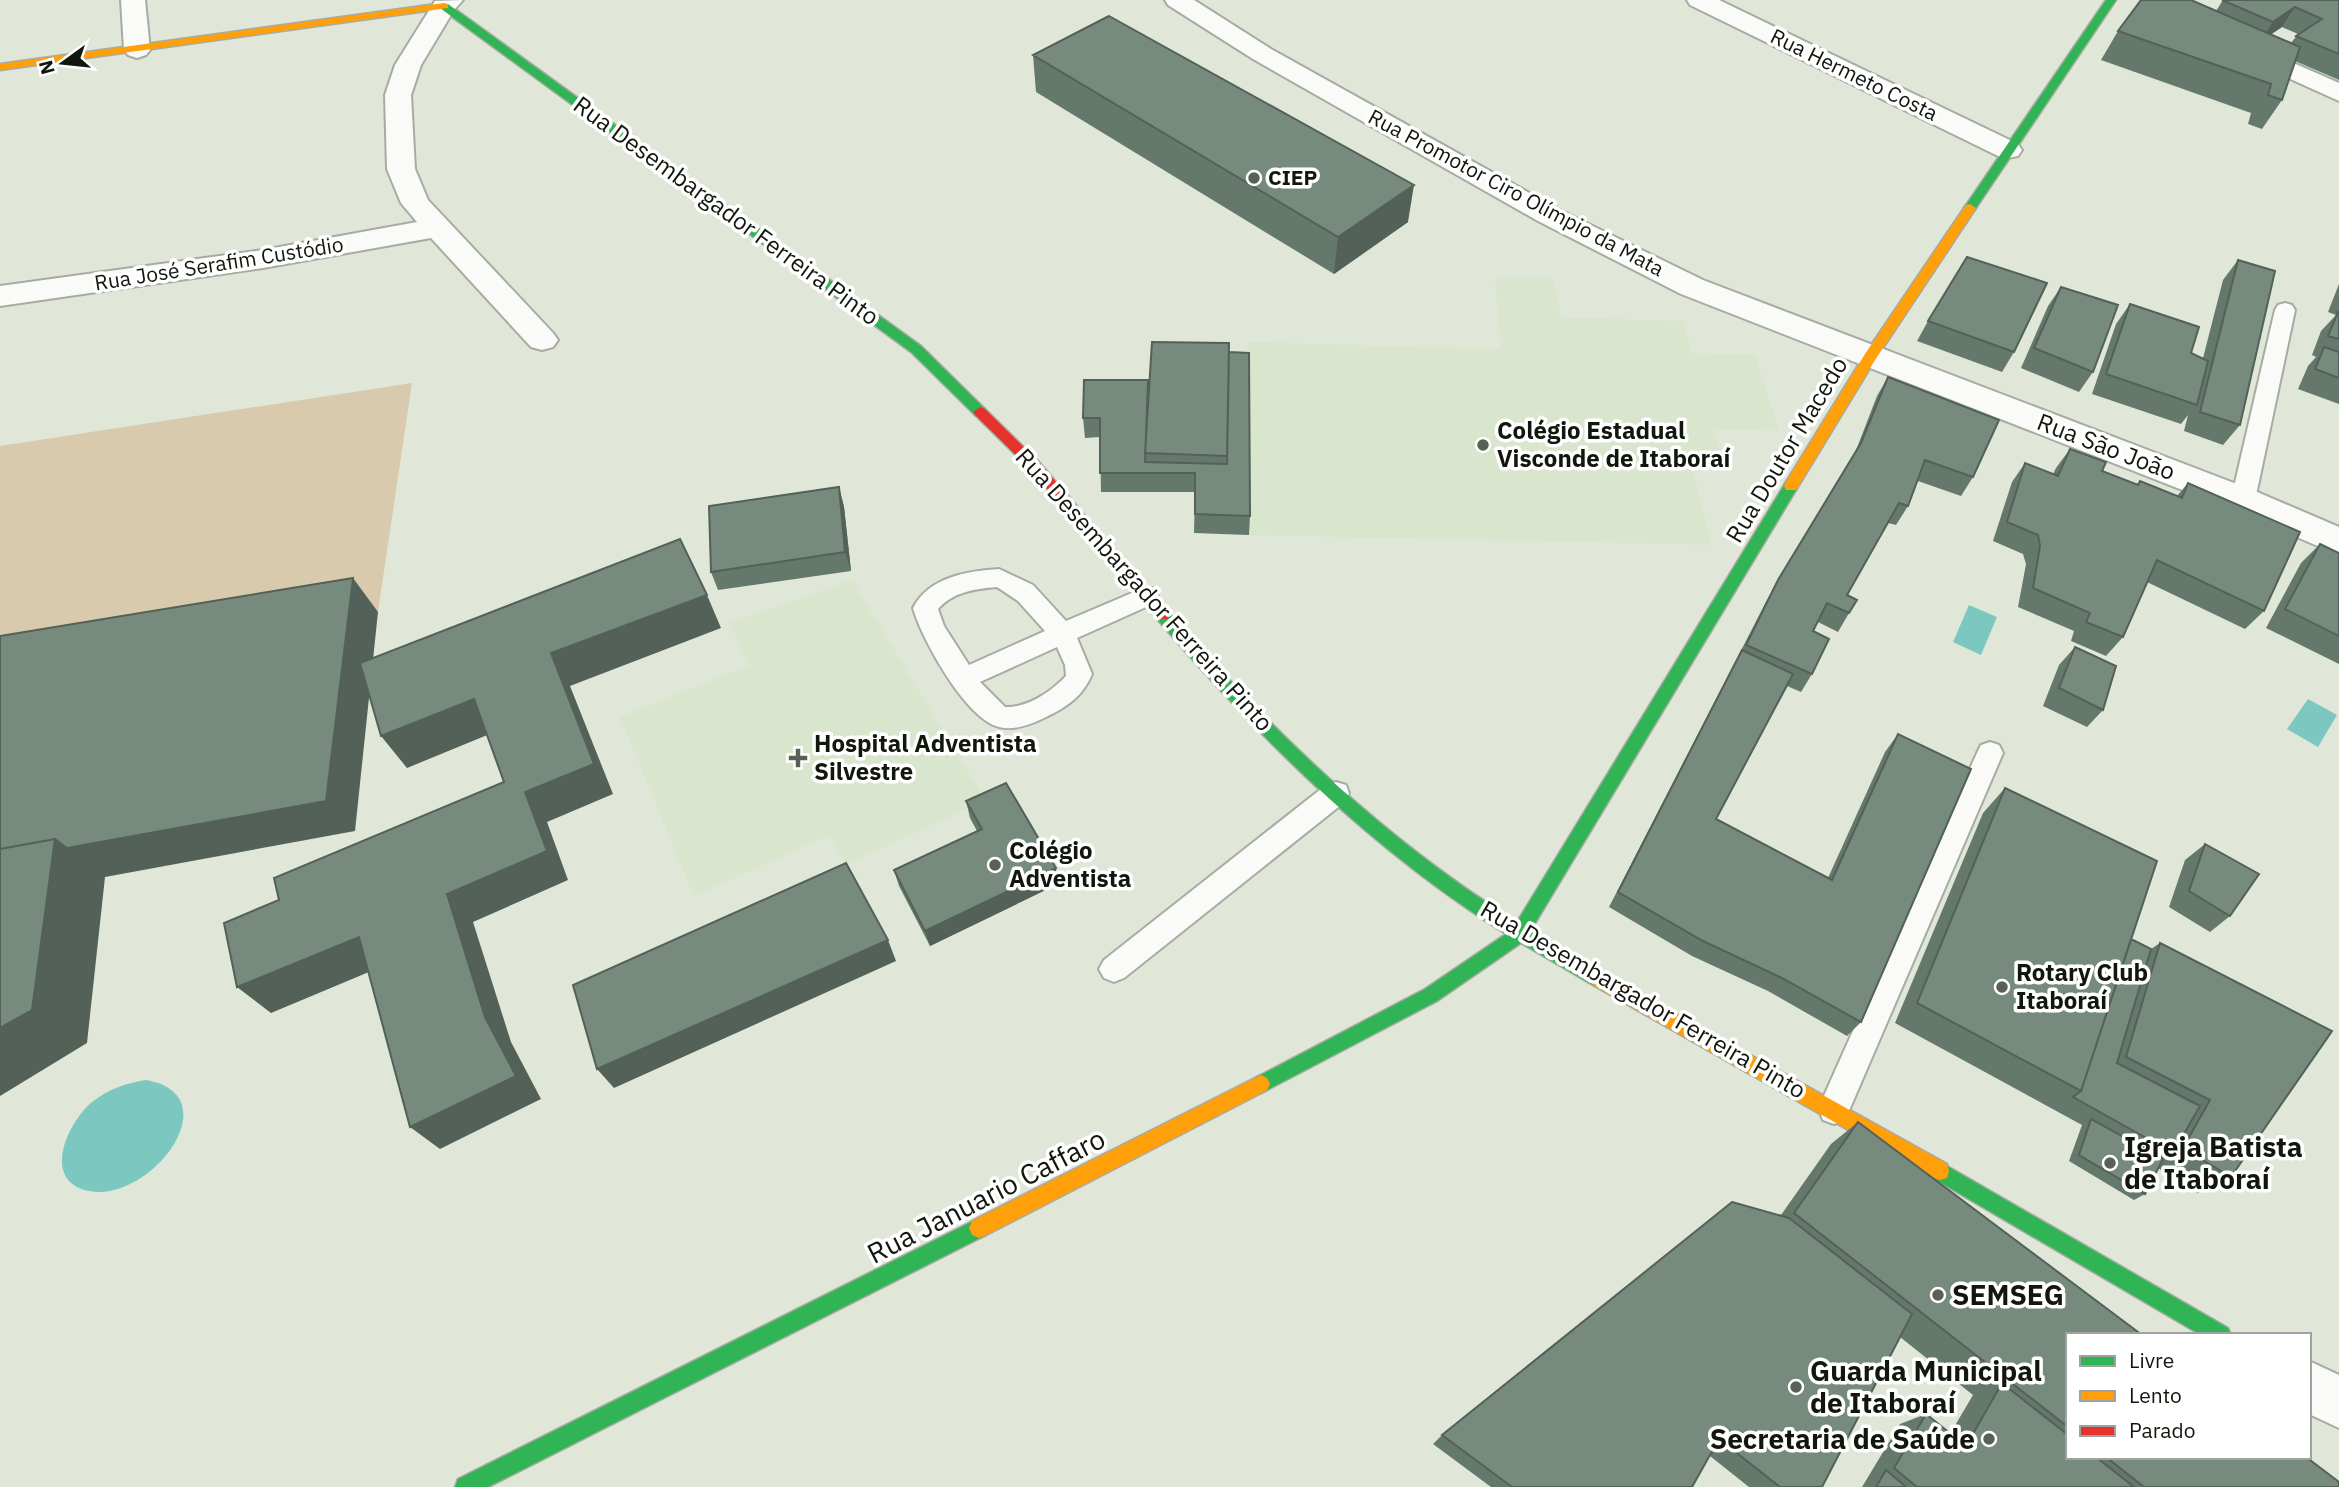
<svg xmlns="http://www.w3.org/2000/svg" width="2339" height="1487" font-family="'IBM Plex Sans',sans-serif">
	<rect width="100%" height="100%" fill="#e0e7d9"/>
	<path fill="#d9e6cd" d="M1495 279H1554L1561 317 1684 321 1692 353 1755 354 1779 431 1714 430 1721 460H1691L1712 545 1249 535 1248 342 1501 349Z
		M852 580 985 800 846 865 830 835 694 897 620 717 749 665 729 623Z"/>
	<path fill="#d9caae" d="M412 383 378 612 0 677V446Z"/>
	<path fill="#7cc7bf" d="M1969 605 1997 617 1981 655 1953 642Z
		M2308 699 2337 715 2318 747 2287 729Z
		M146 1080C232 1095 151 1203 89 1191 40 1181 68 1122 92 1102 109 1089 126 1083 146 1080Z"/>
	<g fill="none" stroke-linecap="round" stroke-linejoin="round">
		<g stroke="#a6aca1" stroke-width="4">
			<path id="lane" d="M2285 303 2292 305 2295 310 2255 500 2251 506 2243 508 2235 506 2231 500 2275 310 2278 305Z
				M999 569 1033 585 1066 621 1146 587 1155 589 1158 596 1155 603 1077 638 1092 674C1083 696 1067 707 1046 717 1032 724 1015 731 999 727 966 719 922 640 913 608 929 577 967 571 999 569ZM997 587 1018 601 1045 631 969 665 944 626 938 609C953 592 974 589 997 587ZM1057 647 1065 665 1066 676C1051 692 1027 708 1005 707L980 682Z
				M1990 742 1999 745 2003 753 1845 1120 1834 1124 1823 1120 1819 1109 1823 1098 1977 753 1981 745Z
				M1336 782 1346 785 1349 793 1346 801 1124 978 1114 982 1104 978 1099 969 1104 960 1326 785Z"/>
		</g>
		<g stroke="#a6aca1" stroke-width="4">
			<path id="street" d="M121 0H145L150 50 146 55 137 58 128 55 124 50Z
				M463 0 454 10 421 65 411 95 415 169 428 200 553 333 558 340 553 347 542 350 531 347 431 238 263 268 0 306V286L263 250 417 222 401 203 387 169 385 95 395 65 435 1Z
				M1165 0H1194L1271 49 1558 209 1703 280 2255 491 2339 527V555L2231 509 1681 294 1538 221 1253 59 1168 5Z
				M1687 0H1719L2018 144 2022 150 2018 156 2008 158 1998 156 1690 5Z
				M2246 42 2339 83V101L2237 55 2233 50 2237 45Z
				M2309 1361 2339 1375V1428L2309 1414Z"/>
		</g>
		<g stroke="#a6aca1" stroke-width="3">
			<path id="fast" d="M2106 0H2116L1974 211H1966L1964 208Z
				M440 4H448L921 346 985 409V415H975L911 352 440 8Z
				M1791 481 1796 482 1798 486 1796 490 1531 930 1605 973 1608 979 1605 985 1599 987 1593 985 1521 943 1437 1001 1267 1090 1261 1093 1255 1090 1252 1084 1255 1078 1425 989 1506 934C1372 850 1259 738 1157 619L1155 615 1157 611H1167C1270 729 1383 839 1517 922L1786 482Z
				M1940 1162 2228 1328 2231 1335H2201L1933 1178 1931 1171 1933 1164Z
				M979 1218 986 1221 989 1228 986 1235 488 1487H455L458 1479Z"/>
		</g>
		<g stroke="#a6aca1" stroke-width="3">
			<path id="slow" d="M444 3 448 4V8L0 70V64Z
				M1970 204 1976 208 1875 360 1796 490H1786L1784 486 1786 482 1865 354 1966 205Z
				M1599 971 1947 1164 1949 1171 1947 1178 1940 1180 1933 1178 1593 985 1590 979 1593 973Z
				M1261 1075 1267 1078 1270 1084 1267 1090 986 1235 979 1238 972 1235 969 1228 972 1221Z"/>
		</g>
		<g stroke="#a6aca1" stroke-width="3">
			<path id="jam" d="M980 407 985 409 1038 461 1167 611 1169 615 1167 619H1157L1028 467 975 415 973 412Z"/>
		</g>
		<use href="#lane" fill="#fafbf9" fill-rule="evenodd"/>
		<use href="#street" fill="#fafbf9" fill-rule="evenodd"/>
		<use href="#fast" fill="#30b455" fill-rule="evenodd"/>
		<use href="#slow" fill="#ff9f0a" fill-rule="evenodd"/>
		<use href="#jam" fill="#e5322d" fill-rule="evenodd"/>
	</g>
	<path fill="#65786c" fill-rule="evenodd" d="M2223 0H2339V80L2295 61 2282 100 2262 129 2248 124 2251 113 2101 60 2118 31 2216 11ZM2282 27 2298 34 2291 43 2271 34Z
		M1033 55 1408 222 1334 274 1036 92Z
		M2238 260 2240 425 2223 445 2184 431 2188 415 2181 424 2092 394 2116 324 2130 304 2191 353 2203 358 2223 280Z
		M2339 284V404L2298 389 2308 366 2316 357 2312 355 2321 331 2336 315 2328 312Z
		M2061 287 2093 372 2079 392 2021 368 2048 306Z
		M1928 321 2014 352 2002 372 1917 341Z
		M1229 352 1250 516 1249 535 1194 533 1195 492H1101L1100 437 1085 438 1083 418 1149 395Z
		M1888 377 1973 477 1961 496 1918 481 1908 506 1896 525 1888 523 1847 595 1849 613 1838 632 1818 622 1813 631 1812 674 1801 692 1787 686 1716 819 1828 878 1885 752 1898 734 1861 1022 1847 1036 1768 991 1692 956 1609 907 1768 598 1778 580 1853 458 1877 396Z
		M2070 449 2102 471 2137 485 2140 481 2177 496 2188 483 2264 611 2245 629 2147 582 2123 637 2106 656 2071 641 2074 631 2018 607 2026 564 2023 554 1993 541 2012 482 2025 463 2053 474 2056 468Z
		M839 487 844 507 851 571 718 590 711 572Z
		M2320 544 2339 553V664L2266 628 2301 563Z
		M2075 647 2103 710 2087 727 2043 706 2059 665Z
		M2005 788 2131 939 2151 949 2160 943 2332 1031 2231 1177 2198 1193 2158 1168 2145 1194 2134 1200 2069 1161 2082 1125 1895 1023 1983 813Z
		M966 801 1058 884 930 946 899 886 894 870 977 831 970 818Z
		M2205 844 2230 916 2210 932 2169 907 2185 860Z
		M1858 1122 2068 1335V1457H2306L2339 1487H1862L1900 1424 1926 1414 1950 1434 1973 1395 1900 1337 1822 1487H1749L1710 1456 1692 1487H1491L1433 1444 1442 1435 1781 1215 1831 1144Z"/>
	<path fill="#536158" d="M2295 7 2282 27 2260 42 2273 22Z
		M1414 185 1408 222 1334 274 1338 237Z
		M839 487 844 507 851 571 845 552Z
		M353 578 378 612 355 831 105 877 87 1043 0 1096V1028L55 839Z
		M707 595 721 628 570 686 613 794 547 822 568 880 473 922 511 1042 541 1099 440 1149 410 1127 485 1017 447 894 525 792 551 653Z
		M474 699 497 731 407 768 381 736Z
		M1056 868 1058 884 930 946 925 931Z
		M359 937 388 964 271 1013 237 987Z
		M888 940 896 961 614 1088 597 1069Z"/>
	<path fill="#768b7e" stroke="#536158" stroke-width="2" d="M2141 0H2191L2300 47 2282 100 2268 95 2271 84 2118 31Z
		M2222 0H2339V54L2296 36 2322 19 2295 7 2273 22Z
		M1109 16 1414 185 1338 237 1033 55Z
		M1967 257 2047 283 2014 352 1928 321Z
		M2238 260 2275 271 2240 425 2200 412Z
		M2061 287 2118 305 2093 372 2034 348Z
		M2130 304 2199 327 2191 353 2208 361 2197 405 2106 374Z
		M2338 312H2339V339L2328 336Z
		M1152 342 1229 343 1227 456 1145 453Z
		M2324 347 2339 352V378L2315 369Z
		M1229 352 1249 353 1250 516 1195 514V473H1100V418H1083L1084 380H1148L1145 462 1227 464Z
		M1888 377 1999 420 1973 477 1925 460 1908 506 1899 503 1847 595 1857 600 1849 613 1827 603 1813 631 1829 639 1812 674 1746 645 1778 580 1861 443Z
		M2070 449 2106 462 2102 471 2138 485 2140 481 2182 498 2188 483 2300 532 2264 611 2157 560 2123 637 2086 622 2090 613 2033 588 2040 546 2038 535 2007 522 2025 463 2058 476Z
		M839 487 845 552 711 572 709 506Z
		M680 539 707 595 551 653 594 764 525 792 547 851 447 894 485 1017 516 1076 410 1127 359 937 237 987 224 923 279 900 274 878 504 782 474 699 381 736 360 663Z
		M2320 544 2339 553V636L2285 609Z
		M353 578 326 801 67 848 55 839 0 849V636Z
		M2075 647 2116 666 2103 710 2059 688Z
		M1742 650 1793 674 1716 819 1832 880 1898 734 1971 769 1861 1022 1780 977 1703 941 1618 892Z
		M1006 783 1056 868 925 931 894 870 982 829 966 801Z
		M2005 788 2157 861 2081 1091 1917 1003Z
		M55 839 32 1010 0 1028V849Z
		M2205 844 2259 874 2230 916 2189 891Z
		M846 863 888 940 597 1069 573 985Z
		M2131 939 2151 949 2117 1063 2200 1106 2173 1153 2073 1097 2081 1091Z
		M2160 943 2332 1031 2231 1177 2183 1148 2210 1100 2126 1057Z
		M2091 1119 2163 1159 2145 1194 2079 1155Z
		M1858 1122 2142 1335H2068V1427L1794 1213Z
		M1732 1202 1789 1218 1912 1314 1822 1487H1780L1719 1439 1692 1487H1512L1442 1435Z
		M2002 1383 2068 1435V1457H2096L2134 1487H1917L1894 1468 1926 1414 1966 1446Z
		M2106 1457H2306L2339 1482V1487H2144Z
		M1886 1470 1906 1487H1876Z"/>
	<g fill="#5a6055" stroke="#fff" stroke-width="2.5">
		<circle cx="1254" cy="178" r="7"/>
		<circle cx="1483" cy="445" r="7"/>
		<path d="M794.5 747.5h7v7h7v7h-7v7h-7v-7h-7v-7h7z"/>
		<circle cx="995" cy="865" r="7"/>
		<circle cx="2002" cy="987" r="7"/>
		<circle cx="2110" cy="1163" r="7"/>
		<circle cx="1938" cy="1295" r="7"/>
		<circle cx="1796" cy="1387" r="7"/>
		<circle cx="1989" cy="1439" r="7"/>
	</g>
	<g text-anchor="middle" stroke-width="7" stroke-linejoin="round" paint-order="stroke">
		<g font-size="21" fill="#12170e" stroke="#fff">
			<text transform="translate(1854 75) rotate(26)" y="7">Rua Hermeto Costa</text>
			<text transform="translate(1516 193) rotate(28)" y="7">Rua Promotor Ciro Olímpio da Mata</text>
			<text transform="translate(219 264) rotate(-9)" y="7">Rua José Serafim Custódio</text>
		</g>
		<g font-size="21" font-weight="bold" fill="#12170e" stroke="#fff" text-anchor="start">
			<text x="1268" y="185">CIEP</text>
		</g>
		<g font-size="24" fill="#12170e" stroke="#fff">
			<text transform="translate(726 211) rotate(36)" y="8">Rua Desembargador Ferreira Pinto</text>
			<text transform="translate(2106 447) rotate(21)" y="8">Rua São João</text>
			<text transform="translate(1787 450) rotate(-59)" y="8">Rua Doutor Macedo</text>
			<text transform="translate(1144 590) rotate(48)" y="8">Rua Desembargador Ferreira Pinto</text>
			<text transform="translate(1643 1000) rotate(30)" y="8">Rua Desembargador Ferreira Pinto</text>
		</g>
		<g font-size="24" font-weight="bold" fill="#12170e" stroke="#fff" text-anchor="start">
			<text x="1497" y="439">Colégio Estadual<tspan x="1497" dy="28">Visconde de Itaboraí</tspan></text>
			<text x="814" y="752">Hospital Adventista<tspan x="814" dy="28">Silvestre</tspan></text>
			<text x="1009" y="859">Colégio<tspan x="1009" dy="28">Adventista</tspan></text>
			<text x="2016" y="981">Rotary Club<tspan x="2016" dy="28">Itaboraí</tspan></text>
		</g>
		<g font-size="28" font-weight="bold" fill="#12170e" stroke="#fff" text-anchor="start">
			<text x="2124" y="1157">Igreja Batista<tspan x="2124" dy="32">de Itaboraí</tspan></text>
			<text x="1952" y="1305">SEMSEG</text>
			<text x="1810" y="1381">Guarda Municipal<tspan x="1810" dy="32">de Itaboraí</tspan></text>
			<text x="1975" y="1449" text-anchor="end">Secretaria de Saúde</text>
		</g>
		<g font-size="28" fill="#12170e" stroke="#fff">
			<text transform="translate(986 1196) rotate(-27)" y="10">Rua Januario Caffaro</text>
		</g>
	</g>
	<rect x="2066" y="1333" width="245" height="126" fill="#ffffff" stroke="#a0a29f" stroke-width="2"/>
	<rect x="2080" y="1356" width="35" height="10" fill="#30b455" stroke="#a0a29f" stroke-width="2"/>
	<text x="2129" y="1368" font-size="21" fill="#12170e">Livre</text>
	<rect x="2080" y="1391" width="35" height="10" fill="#ff9f0a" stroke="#a0a29f" stroke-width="2"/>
	<text x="2129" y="1403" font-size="21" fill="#12170e">Lento</text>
	<rect x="2080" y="1426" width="35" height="10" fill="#e5322d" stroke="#a0a29f" stroke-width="2"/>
	<text x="2129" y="1438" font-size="21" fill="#12170e">Parado</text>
	<g transform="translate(63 63) rotate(255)" stroke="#ffffff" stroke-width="5" paint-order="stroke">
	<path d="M0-5L12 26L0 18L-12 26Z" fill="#12170e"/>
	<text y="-10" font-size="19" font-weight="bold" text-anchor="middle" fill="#12170e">N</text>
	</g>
</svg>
